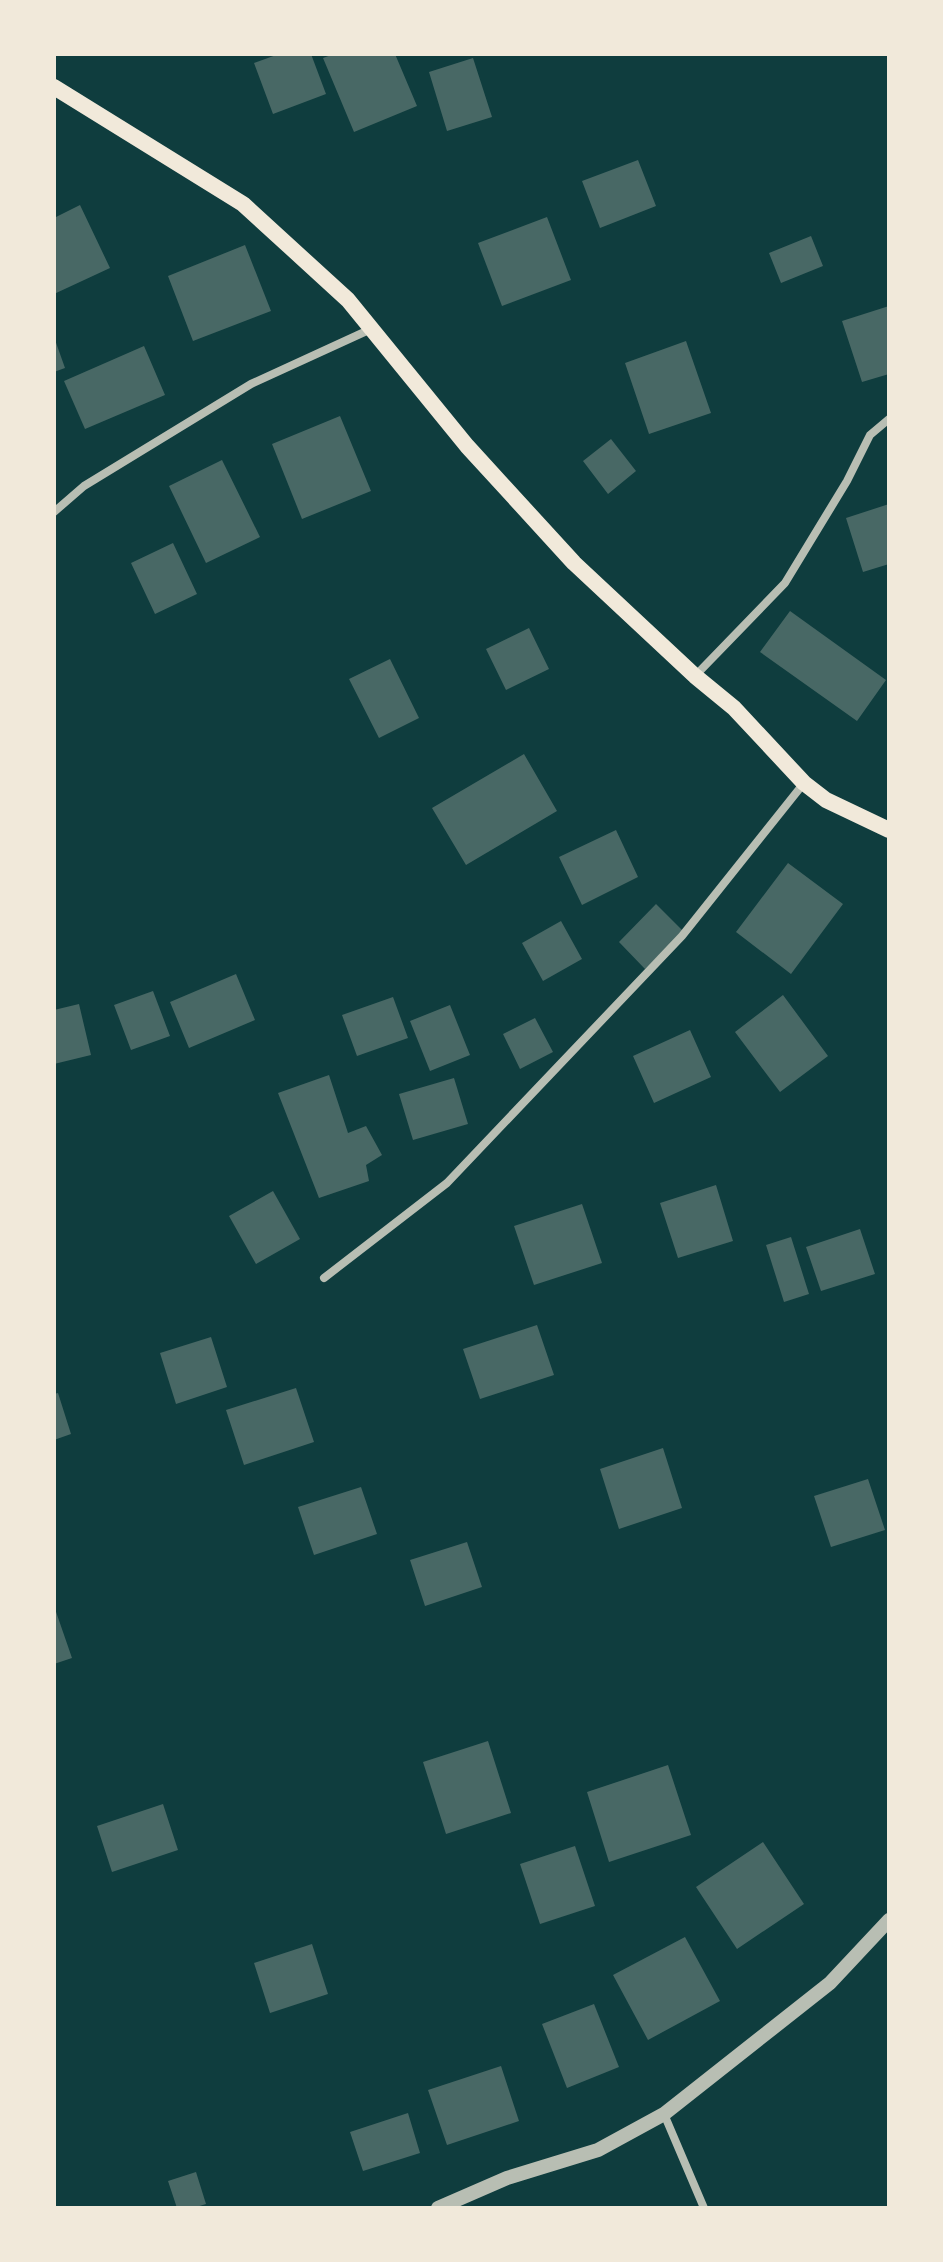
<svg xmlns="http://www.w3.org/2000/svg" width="943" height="2262" font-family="'Open Sans',sans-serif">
	<rect width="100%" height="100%" fill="#0f3d3e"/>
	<path fill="#486865" d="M279 54H311L326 94 273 114 254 63Z
		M334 54H395L417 106 354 132 323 58Z
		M473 58 492 117 447 131 429 72Z
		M638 160 656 206 600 228 582 181Z
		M80 205 110 268 54 294V218Z
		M547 217 571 280 502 306 478 243Z
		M811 236 823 266 781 283 769 253Z
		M245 245 271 311 193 341 168 276Z
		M889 306V374L862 382 842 321Z
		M54 337 65 368 54 372Z
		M686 341 711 413 649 434 625 363Z
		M144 346 165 395 85 429 64 381Z
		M340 416 371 491 302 519 272 444Z
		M611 439 636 471 608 494 583 461Z
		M222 460 260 537 206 563 169 486Z
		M889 504V564L863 572 846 518Z
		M173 543 197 594 155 614 131 563Z
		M790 611 886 680 857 721 760 652Z
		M529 628 549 669 506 690 486 649Z
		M390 659 419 718 379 738 349 679Z
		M524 754 557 811 466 865 432 808Z
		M616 830 638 877 582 905 559 857Z
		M788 863 843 904 791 974 736 932Z
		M656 904 683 931 645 969 619 942Z
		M561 921 582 959 543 981 522 943Z
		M236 974 255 1020 189 1048 170 1002Z
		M153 991 170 1036 131 1050 114 1005Z
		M783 995 828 1056 780 1092 735 1032Z
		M393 997 408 1038 357 1056 342 1015Z
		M79 1004 91 1055 54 1064V1010Z
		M450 1005 470 1055 430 1071 410 1021Z
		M535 1018 553 1052 520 1069 503 1034Z
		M690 1030 711 1077 654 1103 633 1056Z
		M329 1075 348 1133 366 1126 382 1155 366 1165 369 1181 319 1198 278 1093Z
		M454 1078 468 1124 413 1140 399 1094Z
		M716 1185 733 1241 678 1258 660 1203Z
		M273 1191 300 1239 256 1264 229 1216Z
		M582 1204 602 1263 534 1285 514 1226Z
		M860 1229 875 1274 821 1291 806 1247Z
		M791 1237 809 1294 784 1302 766 1245Z
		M537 1325 554 1375 480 1399 463 1349Z
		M211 1337 227 1387 176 1404 160 1353Z
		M296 1388 314 1442 244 1465 226 1410Z
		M58 1393 71 1434 54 1440V1394Z
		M663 1448 682 1508 619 1529 600 1469Z
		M868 1479 885 1530 831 1547 814 1496Z
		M361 1487 377 1534 314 1555 298 1507Z
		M467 1542 482 1587 425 1606 410 1560Z
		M54 1606 72 1658 54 1664Z
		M488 1741 511 1813 446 1834 423 1762Z
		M668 1765 691 1835 609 1862 587 1792Z
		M163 1804 178 1850 112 1872 97 1826Z
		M763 1842 804 1904 737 1949 696 1887Z
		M575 1846 595 1906 540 1924 520 1864Z
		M685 1937 720 2001 648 2040 613 1975Z
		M312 1944 328 1994 270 2013 254 1963Z
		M594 2004 619 2067 567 2088 542 2024Z
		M501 2066 519 2121 447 2145 428 2090Z
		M408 2113 420 2153 363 2171 350 2132Z
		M196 2172 206 2204 193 2208H177L168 2181Z"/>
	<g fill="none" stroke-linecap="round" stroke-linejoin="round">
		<path stroke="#b8beb3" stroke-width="8" d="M54 512 84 486 251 384 371 329
			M695 676 785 583 847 481 870 435 889 419
			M324 1278 447 1183 682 936 804 783
			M664 2114 704 2208"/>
		<path stroke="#b8beb3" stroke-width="14" d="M438 2208 507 2178 598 2150 664 2114 830 1983 889 1920"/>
		<path stroke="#f1e9da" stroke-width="16" d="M54 87 243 204 348 300 467 446 574 563 695 676 734 708 804 783 826 800 889 830"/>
	</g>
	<rect width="943" height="2262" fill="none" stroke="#f1e9da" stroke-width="112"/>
</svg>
